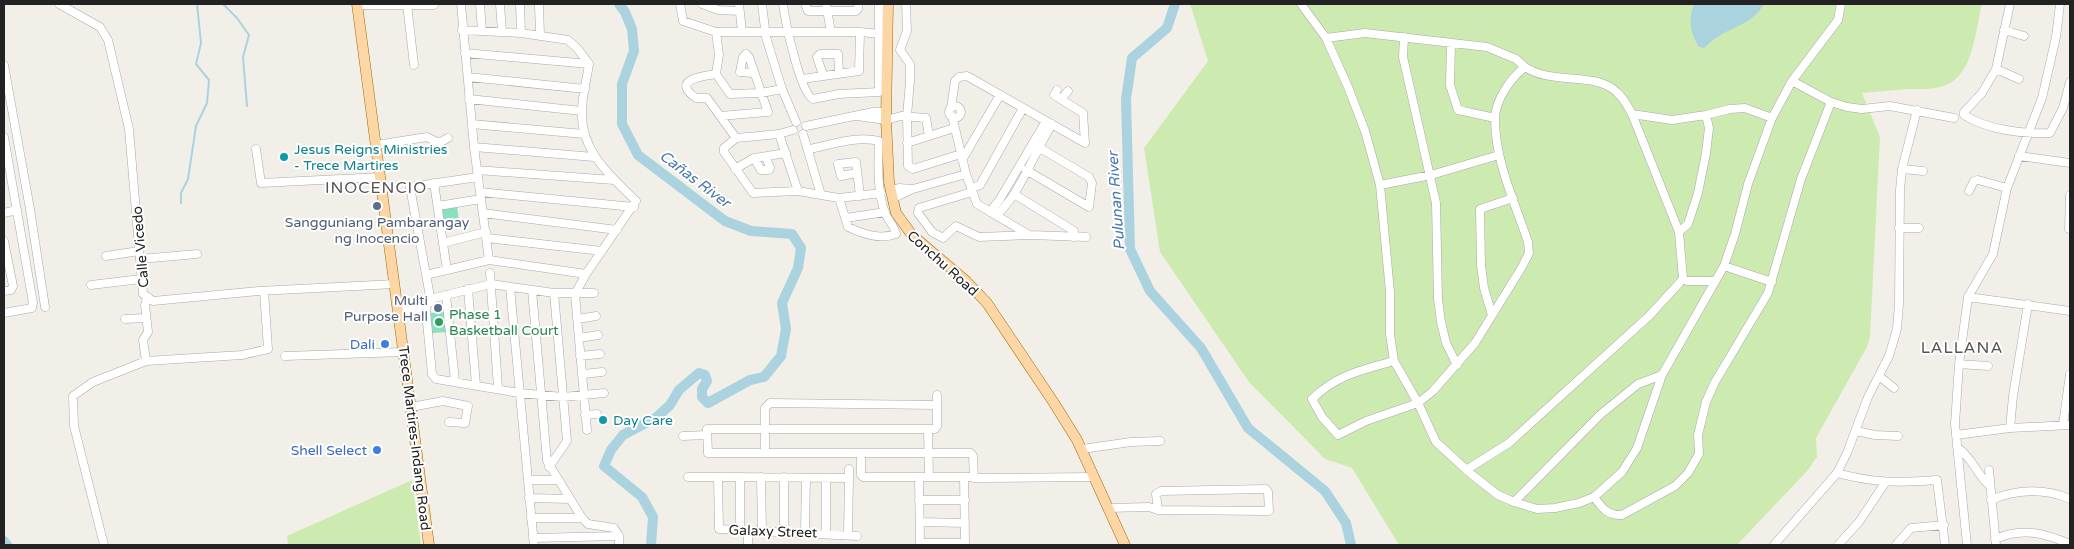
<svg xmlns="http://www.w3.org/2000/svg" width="2074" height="549" font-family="'Varela Round',sans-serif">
	<rect width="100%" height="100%" fill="#f2efe9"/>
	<path fill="#cdebb0" d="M1190 4H1982C1977 23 1974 58 1961 73 1947 91 1929 89 1909 89 1893 90 1878 92 1862 93L1880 137 1870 337 1867 347 1816 438 1817 457 1807 471 1737 545H1399L1352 468 1325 459 1249 382 1160 252 1144 148 1208 61Z
		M412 480 421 545H288L287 536Z"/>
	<path fill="#88e0be" d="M457 206 460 228 445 230 442 208Z
		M445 312 447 332 432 333 430 313Z"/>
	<path fill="#aad3df" d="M1694 4H1764C1753 24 1733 26 1716 38 1712 40 1708 45 1704 48L1699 47C1690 33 1688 19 1694 4Z"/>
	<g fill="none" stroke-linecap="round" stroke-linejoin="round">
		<path stroke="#aad3df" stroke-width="2" d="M223 4 237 18 249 35 243 57 247 106
			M181 203V193L188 179 196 126 207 103 209 80 196 64 201 43 197 4"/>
		<path stroke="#aad3df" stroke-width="10" d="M619 4 625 12 632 29 634 51 622 84V124L638 155 725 221 751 231 792 234 801 248 798 268 782 303 786 329 781 356 764 377 750 380 708 403 702 397V389L707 381 705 375 699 373 679 390 670 405 657 417 623 435 611 450 604 466 642 497 653 517 651 545
			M1175 4 1167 28 1132 58 1126 99 1130 249 1150 291 1201 348 1248 428 1325 491 1346 523 1351 545
			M4 541 7 545"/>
		<g stroke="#a9a9a9" stroke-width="9">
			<path id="minor" d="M59 4 100 27 108 40 129 129 143 294 153 301 259 291 395 284
				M407 4 414 65
				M461 4 474 147 489 260
				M480 4 482 31
				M500 4 502 32
				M520 4 521 33
				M539 4 540 36
				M680 4 683 21 716 32H860L880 34
				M702 4 718 10 739 11
				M739 4 742 32
				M762 4 766 37 782 89
				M783 4C785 20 800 93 813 99L839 94 879 92V4
				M805 4 808 11H856L858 9V4
				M826 4 831 32
				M906 4 907 31 900 50 910 64V81L907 116 908 166 913 169 961 154
				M1301 4 1326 38 1348 87 1365 131 1380 185 1390 292V334L1394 361 1418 403 1436 442 1471 474 1498 495 1514 502 1537 509 1555 508 1579 503 1594 497 1622 472 1637 448 1662 375 1724 266 1735 234 1748 184 1772 118 1792 81 1838 20 1841 4
				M2010 4 1996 69 1982 93 1964 112V115C1988 130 2022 134 2050 133L2063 108 2070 82
				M357 5H434
				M462 30 521 33 568 40 577 48 589 64C587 79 582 95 582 111 580 150 610 176 636 201L586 274 575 294 587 430
				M2004 30 2024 36
				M716 32 719 55 716 74 730 94 761 93 782 89 796 122
				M1404 37 1403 57 1436 203 1438 299 1441 322 1446 343 1457 365
				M1326 38 1365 33 1487 47 1516 59 1525 67
				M1451 43 1450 85 1458 110 1495 118
				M465 53 589 64
				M4 65 30 209 45 307
				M1996 69 2019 79
				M716 74C703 76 670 80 696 98H707L736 138
				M823 75 817 57 820 54H838L839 72
				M468 77 585 89
				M802 79 859 71 860 32
				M1792 81 1831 102 1847 107 1862 109 1890 106 1954 118
				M469 99 582 111
				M1061 99 1068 91
				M949 112a6 6 0 1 1 12 0a6 6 0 1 1-12 0Z
				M951 108 955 81 959 77 967 76 1085 143 1083 113 1054 95 1057 90
				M1632 114 1672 120 1706 115 1730 109 1745 108 1772 118
				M720 116 768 112 749 57 746 54 743 57 740 72 753 73
				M857 116 886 120 901 116 926 118 929 136
				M952 116 966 174 977 204 1029 235
				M472 124 584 134
				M806 126 873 112H887
				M793 130 779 134 736 138 724 148V152L753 193 798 191 821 195
				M779 134 798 191
				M803 134 821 195 839 198 848 227C863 234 880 240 896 234 895 227 888 220 885 213 877 191 878 165 879 141 858 135 830 145 809 149
				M4 137 33 303 32 308 4 313
				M907 143 954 128
				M376 145 427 137 439 143 448 138
				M474 147 594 157
				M256 149 261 183 381 177
				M2019 156 2070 163
				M754 158 761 170H769L770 168 766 157
				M962 160 1000 95
				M735 169 754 158 786 153
				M1902 169 1923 171
				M477 170 614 180
				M1026 170 1089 207 1092 183 1089 177 1040 148
				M857 173 841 176 838 164 856 162 860 196
				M434 183 447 270
				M1380 185 1431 175 1499 155
				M971 188 980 185 1023 108
				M890 191 899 188 913 189
				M1969 191 1974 181 1978 180 2007 188
				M480 192 634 207
				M972 192 919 208 918 213 932 232 943 238 956 226 979 237 1029 235 1086 237
				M1014 194 1074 231 1073 237
				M839 198 881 193
				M892 199 913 189 966 174
				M438 206 481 199
				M990 212 1000 199 1046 121
				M4 213 17 210
				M483 213 617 230
				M997 216C1003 208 1011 200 1016 191 1029 169 1039 146 1052 124
				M846 218 885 212
				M1899 228H1919
				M2069 229 2070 195
				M1679 232 1688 224 1698 193 1706 153 1709 128 1706 115
				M487 238 602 251
				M4 241 13 286 11 290 4 291
				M443 243 486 232
				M106 256 139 251
				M140 259 197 254
				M1724 266 1772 282
				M490 273 498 388
				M426 275 489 260 586 274
				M1683 279 1687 281H1715
				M91 285 141 279
				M510 287 534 545
				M468 289 476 385
				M532 290 547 461 582 518 588 524 614 528 619 536V545
				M446 295 455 381
				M148 297 145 305 148 332 143 340 146 361 242 355 268 349 264 291
				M1968 297 2070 311
				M425 301 432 374 436 379 519 393 563 397 604 393
				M431 302 410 187 478 177
				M398 307 491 284 554 293H594
				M399 313 415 310 428 304
				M1492 315 1484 288 1481 265 1480 209 1513 198
				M125 319 145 318
				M578 319 596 316
				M579 338 598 335
				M285 356 404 352
				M580 356 600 354
				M1394 361C1361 370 1337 375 1312 399L1322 417 1338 435 1366 421 1418 403 1433 391 1475 343 1522 267 1529 253 1528 242C1515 203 1495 161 1495 119 1495 100 1511 78 1525 67 1553 85 1589 72 1613 89 1622 95 1627 105 1632 114L1679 232 1683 279 1649 316 1509 443 1466 470
				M1959 364 1988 366
				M583 374 602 372
				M1879 376 1894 388
				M937 395V426L935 429H707L708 453H971L973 456 974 478
				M411 407 443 401 468 406 465 423 449 422
				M585 415 597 414
				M2063 425 2070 374
				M2010 428 2013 396 2028 304
				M928 429 929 477
				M1856 431 1875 435 1898 436
				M1956 435 2010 428 2070 425
				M683 436 707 435
				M1957 447C1973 458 1976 474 1990 486
				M1082 449 1131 442 1160 441
				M765 453V408L770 403 937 405
				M861 453V475L863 477H970L976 478 1093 477
				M549 467 567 441 554 293
				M849 469V478L718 477 719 529 857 536
				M1989 470 1996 545
				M1837 473C1873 483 1900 483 1937 480L1945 545
				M688 477H718
				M740 477V530
				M761 477 762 530
				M784 477V531
				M919 477 920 543H965L964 477
				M826 478V533
				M528 480H557
				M1594 497C1602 508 1608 516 1622 515L1675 486 1688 473 1699 454 1698 435 1706 402 1715 382 1768 293 1801 179 1831 102
				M529 498 569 499
				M919 500H965
				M1991 500C2016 489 2045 488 2070 499
				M1514 502 1601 414 1638 384 1662 375
				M1108 508 1149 507 1158 510 1269 511 1268 492 1266 489 1161 491 1156 494 1158 510
				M531 518H582
				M920 522 965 523
				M748 530V545
				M805 532 806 478
				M848 534 849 478
				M533 538 619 536
				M1995 539C2022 527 2044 533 2070 544
				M104 545 74 426 73 396 93 382 146 361
				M1774 545 1837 473 1847 453 1868 397 1889 356 1897 329 1899 304 1900 190 1902 169 1917 110
				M1838 545 1859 522 1885 483
				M1896 545 1911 528 1944 525
				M1967 545 1955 424 1959 364 1968 297 1993 254 2007 188 2042 98 2056 37 2060 4"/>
		</g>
		<g stroke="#a06b00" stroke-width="11">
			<path id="major" d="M357 4 429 545
				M888 4 886 120 889 182 896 213 912 235 966 281 987 303 1054 403 1077 440 1125 545"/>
		</g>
		<use href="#minor" stroke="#fff" stroke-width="8"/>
		<use href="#major" stroke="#fcd6a4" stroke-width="10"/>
	</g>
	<g fill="#0f9aa8" stroke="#fff" stroke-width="2">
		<circle cx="284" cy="157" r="5"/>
		<circle cx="603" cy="420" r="5"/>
	</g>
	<g fill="#5c6f8a" stroke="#fff" stroke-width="2">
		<circle cx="377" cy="206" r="5"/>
		<circle cx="438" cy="308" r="5"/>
	</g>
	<circle fill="#2e9e5b" stroke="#fff" stroke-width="2" cx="439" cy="322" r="5"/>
	<g fill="#3f7fe0" stroke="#fff" stroke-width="2">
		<circle cx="385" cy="344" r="5"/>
		<circle cx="377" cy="450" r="5"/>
	</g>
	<g text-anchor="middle" stroke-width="4" stroke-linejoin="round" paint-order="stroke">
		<g font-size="14" fill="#0d838f" stroke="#fff" text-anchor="start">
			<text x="294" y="154">Jesus Reigns Ministries<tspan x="294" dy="16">- Trece Martires</tspan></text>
			<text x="613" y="425">Day Care</text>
		</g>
		<g font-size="14" fill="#4e5e75" stroke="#fff">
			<text x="377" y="227">Sangguniang Pambarangay<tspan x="377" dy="16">ng Inocencio</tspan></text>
			<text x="428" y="305" text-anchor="end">Multi<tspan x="428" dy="16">Purpose Hall</tspan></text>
		</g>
		<g font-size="14" fill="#222" stroke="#fff">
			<text transform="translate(140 247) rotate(-95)" y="5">Calle Vicedo</text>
			<text transform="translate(943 263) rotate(42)" y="5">Conchu Road</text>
			<text transform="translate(415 438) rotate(83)" y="5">Trece Martires-Indang Road</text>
			<text transform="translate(773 531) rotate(2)" y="5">Galaxy Street</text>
		</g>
		<g font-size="14" fill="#27864d" stroke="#fff" text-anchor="start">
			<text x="449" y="319">Phase 1<tspan x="449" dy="16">Basketball Court</tspan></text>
		</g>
		<g font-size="14" fill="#366cbe" stroke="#fff" text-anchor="end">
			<text x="375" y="349">Dali</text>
			<text x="367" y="455">Shell Select</text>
		</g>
		<g font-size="15" font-style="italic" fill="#4a7aab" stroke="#fff">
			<text transform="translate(695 179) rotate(37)" y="5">Cañas River</text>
			<text transform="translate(1116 201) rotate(-94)" y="5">Pulunan River</text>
		</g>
		<g font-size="16" letter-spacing="1" fill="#555" stroke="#fff">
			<text x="376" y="193">INOCENCIO</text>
			<text x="1962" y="353">LALLANA</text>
		</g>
	</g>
	<rect width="2074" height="549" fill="none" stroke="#222222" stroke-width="10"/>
</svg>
